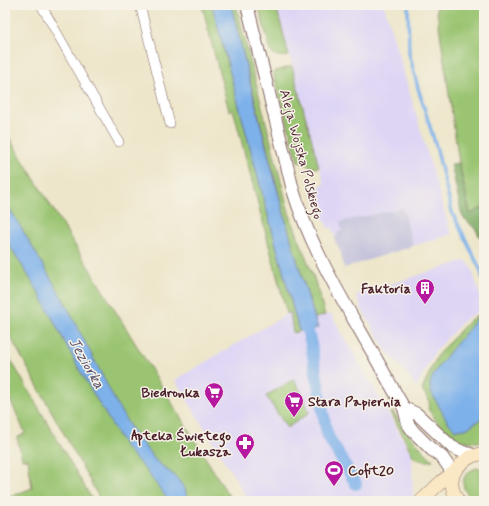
<svg xmlns="http://www.w3.org/2000/svg" width="489" height="506" font-family="Mynerve,sans-serif">
	<rect width="100%" height="100%" fill="#f7f3e8"/>
	<filter id="ink" filterUnits="userSpaceOnUse"><feTurbulence type="fractalNoise" baseFrequency=".025" numOctaves="2"/><feDisplacementMap in="SourceGraphic" scale="8" xChannelSelector="R" yChannelSelector="G"/><feConvolveMatrix kernelMatrix="1 2 1 2 8 2 1 2 1" color-interpolation-filters="sRGB"/></filter>
	<filter id="wash" filterUnits="userSpaceOnUse"><feTurbulence type="fractalNoise" baseFrequency=".012" numOctaves="4" result="noise"/><feDisplacementMap in="SourceGraphic" scale="16" xChannelSelector="R" yChannelSelector="G"/><feGaussianBlur stdDeviation="0.9" result="paint"/><feColorMatrix in="noise" values="0 0 0 0 0 0 0 0 0 0 0 0 0 0 0 0 0 1.4 0 .05"/><feComposite in="paint" operator="in"/></filter>
	<g filter="url(#wash)">
		<rect width="100%" height="100%" fill="#ede6ca"/>
		<path fill="#ded5f5" d="M276 5H384L449 227 452 234 413 246 403 208 341 222 342 231 338 236 335 237 331 227 328 229 312 190 324 184Z
			M463 261H467L472 269 480 296 481 310 465 319 435 352 416 387 407 374 386 350 361 308 356 295Z
			M290 312 293 333 318 328 315 318 331 314 412 455 413 495 406 501H249L175 380Z"/>
		<path fill="#c3c1db" d="M403 208 413 246 344 268 341 253 335 241V237L338 236 337 233 342 231 340 222Z"/>
		<path fill="#9ac471" stroke="#72724e" d="M202 5H212L299 331 293 333 290 312 287 314 233 109 229 111Z
			M231 5H236L289 213 314 278 325 315 315 318 293 248 271 163Z
			M258 5H276L289 56C282 57 277 57 271 52Z
			M436 5H484V207L470 214 459 163Z
			M292 66 319 167 315 168 298 161 273 72Z
			M5 131 232 501H101L5 327Z
			M479 315H484V442H475L462 441 438 423 428 409C432 401 426 396 422 390L431 369 439 353 469 321 475 317Z
			M5 350 93 501H5V499L32 488 28 459H22L17 438 25 433 5 388Z
			M294 379 304 397 309 413 287 428 266 396Z
			M391 412H393C405 430 417 445 433 460 427 462 418 461 413 456Z
			M478 468 484 470V497C463 505 453 472 478 468Z"/>
		<path fill="#7baa63" stroke="#626447" d="M459 163 470 214 484 207V245L476 230 462 216 451 164Z"/>
		<path fill="#7db1ea" stroke="#64688a" d="M212 5H231C258 113 283 222 318 328L299 331Z
			M5 201 26 236 64 301 120 410 132 430 156 461 176 477 185 489 188 501H169L144 468 125 447 80 371 38 291 5 238Z
			M480 316 484 317V417L466 429 456 430C448 424 444 416 440 408 436 401 430 393 430 385 430 371 468 332 477 318Z"/>
		<g fill="none" stroke-linecap="round" stroke-linejoin="round">
			<path stroke="#7db1ea" stroke-width="3.5" d="M408 5 409 53 418 88 436 146 452 212 481 271 484 285"/>
			<path stroke="#7db1ea" stroke-width="12" d="M303 315 311 344 326 429 328 436 356 484"/>
		</g>
	</g>
	<g filter="url(#ink)">
		<g fill="none" stroke-linecap="round" stroke-linejoin="round">
			<g stroke="#836563" stroke-width="10">
				<path id="minor" d="M41 5 119 142
					M140 5 170 124"/>
			</g>
			<g stroke="#836563" stroke-width="14">
				<path id="tertiary" d="M247 5 293 190C307 236 330 278 354 320 371 349 387 379 404 408L408 424 413 431 432 450 437 453 442 457 453 473
					M404 408 417 414 452 447 463 452 474 455"/>
			</g>
			<g stroke="#836563" stroke-width="14">
				<path id="secondary" d="M421 501 442 481 453 473
					M458 501C448 485 450 471 466 460 472 455 477 454 484 454"/>
			</g>
			<use href="#minor" stroke="#fff" stroke-width="9"/>
			<use href="#tertiary" stroke="#fff" stroke-width="12"/>
			<use href="#secondary" stroke="#fae7c3" stroke-width="13"/>
		</g>
	</g>
	<defs>
		<g id="building-pin" transform="scale(1)"><path d="M0 17L-7.5 6A9.5 9.5 0 1 1 7.5 6Z" fill="#b5179e" stroke="#f7f3e8"/><path d="M-4-6H4V6H1V3H-1V6H-4ZM-2.5-4.3h1.7v1.8h-1.7ZM.8-4.3h1.7v1.8H.8ZM-2.5-1h1.7V.8h-1.7ZM.8-1h1.7V.8H.8Z" fill="#fff"/></g>
		<g id="supermarket-pin" transform="scale(1)"><path d="M0 17L-7.5 6A9.5 9.5 0 1 1 7.5 6Z" fill="#b5179e" stroke="#f7f3e8"/><path d="M-6-5.5h2.5l.6 2H6L4.5 2H-2.5L-4.4-4H-6ZM-1.5 3.2a1.3 1.3 0 1 0 .1 0ZM3 3.2a1.3 1.3 0 1 0 .1 0Z" fill="#fff"/></g>
		<g id="pharmacy-pin" transform="scale(1)"><path d="M0 17L-7.5 6A9.5 9.5 0 1 1 7.5 6Z" fill="#b5179e" stroke="#f7f3e8"/><path d="M-2-6h4v4h4v4h-4v4h-4v-4h-4v-4h4Z" fill="#fff"/></g>
		<g id="stadium-pin" transform="scale(1)"><path d="M0 17L-7.5 6A9.5 9.5 0 1 1 7.5 6Z" fill="#b5179e" stroke="#f7f3e8"/><path d="M0-5a6.5 5 0 1 0 0 10a6.5 5 0 1 0 0-10ZM-3.5-1.8h7v3.6h-7Z" fill="#fff"/></g>
	</defs>
	<g fill-rule="evenodd">
		<use href="#building-pin" x="425" y="288"/>
		<use href="#supermarket-pin" x="214" y="392"/>
		<use href="#supermarket-pin" x="294" y="401"/>
		<use href="#pharmacy-pin" x="245" y="443"/>
		<use href="#stadium-pin" x="334" y="470"/>
	</g>
	<g text-anchor="middle" stroke-width="3" stroke-linejoin="round" paint-order="stroke">
		<g font-size="14" fill="#4a1f2b" stroke="#f7f3e8">
			<text transform="translate(302 154) rotate(75)" y="5">Aleja Wojska Polskiego</text>
		</g>
		<g font-size="14" font-weight="bold" fill="#4a1f2b" stroke="#f7f3e8" text-anchor="end">
			<text x="411" y="293">Faktoria</text>
			<text x="200" y="397">Biedronka</text>
			<text x="308" y="406" text-anchor="start">Stara Papiernia</text>
			<text x="231" y="440">Apteka Świętego<tspan x="231" dy="16">Łukasza</tspan></text>
			<text x="348" y="475" text-anchor="start">Cofit20</text>
		</g>
		<g font-size="15" font-style="italic" fill="#5c526e" stroke="#f7f3e8">
			<text transform="translate(87 363) rotate(60)" y="5">Jeziorka</text>
		</g>
	</g>
	<rect width="489" height="506" fill="none" stroke="#f7f3e8" stroke-width="20"/>
</svg>
